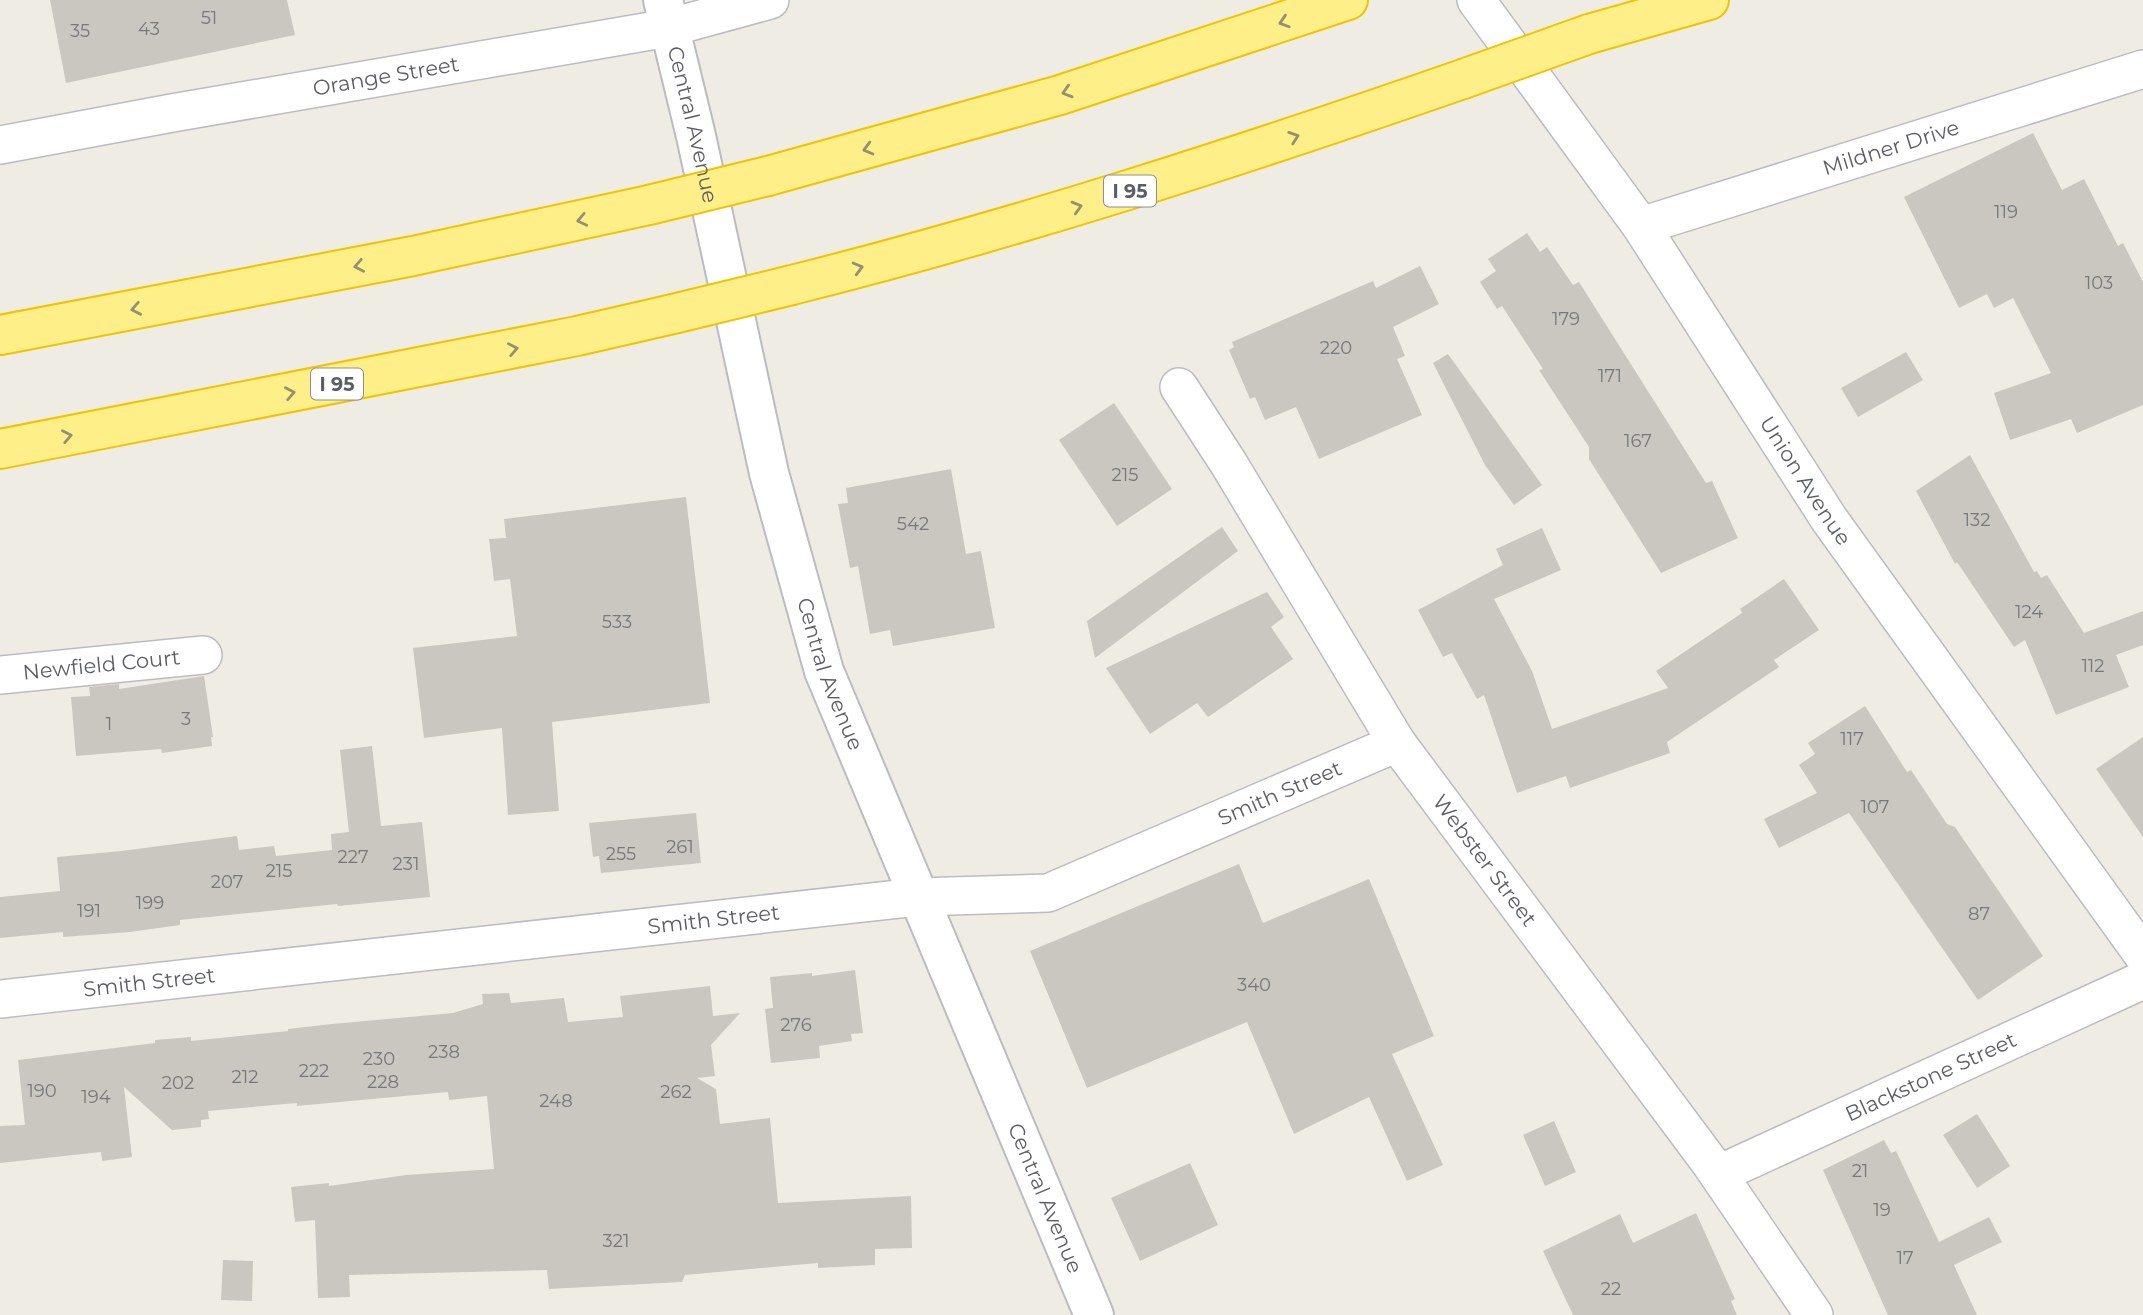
<svg xmlns="http://www.w3.org/2000/svg" width="2143" height="1315" font-family="Montserrat,sans-serif">
	<rect width="100%" height="100%" fill="#efede3"/>
	<path fill="#cac7c0" d="M50 0H287L295 35 66 83Z
		M2033 133 2062 190 2084 179 2118 246 2123 243 2143 282V405L2077 433 2071 419 2010 440 1994 393 2051 373 2013 298 1994 308 1987 294 1959 308 1904 197Z
		M1527 233 1540 252 1547 247 1573 285 1579 282 1706 483 1712 481 1738 538 1661 573 1589 459V447L1539 370 1543 369 1502 306 1497 309 1480 282 1496 271 1488 259Z
		M1420 266 1439 304 1393 327 1405 356 1397 359 1422 415 1319 459 1296 407 1265 420 1255 397 1250 399 1229 350 1234 347 1232 342 1373 281 1376 288Z
		M1906 352 1923 380 1858 417 1841 388Z
		M1448 354 1542 485 1514 505 1485 465 1433 363Z
		M1114 403 1172 489 1117 526 1059 440Z
		M1970 455 2034 572 2037 571 2041 578 2047 575 2084 633 2143 611V645L2116 655 2129 687 2056 715 2025 640 2014 647 1957 562 1955 564 1916 491Z
		M951 469 966 554 981 551 995 628 893 646 890 630 870 634 858 566 850 568 838 504 848 503 846 488Z
		M686 497 710 703 552 722 559 811 508 815 502 728 424 738 413 648 517 636 510 579 494 581 489 539 506 538 504 519Z
		M1222 527 1238 551 1095 658 1087 621Z
		M1542 528 1561 570 1494 599 1532 671 1552 729 1668 688 1656 671 1742 613 1740 609 1784 579 1819 630 1774 660 1779 667 1667 742 1670 753 1570 788 1566 776 1517 793 1484 695 1477 699 1452 653 1443 657 1418 610 1503 565 1496 549Z
		M1267 592 1284 617 1271 627 1293 659 1208 717 1197 703 1150 734 1106 668Z
		M204 676 213 737H211L212 746 162 753 161 749 76 756 71 697 90 696 89 687 119 684V689Z
		M1865 706 1907 772 1911 770 1947 824 1955 827 2043 956 1978 1000 1849 813 1779 848 1764 819 1817 793 1799 765 1815 754 1808 743Z
		M2143 737V837L2096 769Z
		M372 746 381 826 422 822 430 897 338 906 337 904 180 920V925L130 932 63 937V932L0 938V897L60 891 57 857 121 851 237 836 239 850 274 846 276 856 332 850 331 834 349 832 340 750Z
		M696 813 701 863 601 873 599 856 593 857 589 823Z
		M1239 864 1263 923 1369 879 1434 1036 1392 1054 1443 1165 1407 1181 1369 1097 1294 1134 1247 1022 1087 1088 1030 951Z
		M855 970 863 1033 851 1034 852 1041 819 1046 820 1058 771 1063 765 1009 773 1008 770 977 812 973V976Z
		M710 986 713 1016 740 1013 711 1045 715 1076 697 1078 716 1089 720 1124 770 1118 778 1203 911 1196 912 1248 875 1249V1265L818 1268V1263L685 1275 682 1282 549 1289 547 1270 349 1275 350 1297 318 1298 315 1220 295 1222 291 1187 329 1183V1186L406 1175 494 1169 487 1096 449 1100 448 1092 297 1106V1103L208 1111 209 1119 201 1120V1127L172 1130 124 1087 132 1157 102 1161 101 1152 0 1163V1126L25 1125 18 1060 155 1043V1040L191 1037V1041L288 1031V1029L332 1024 453 1013 483 1004 482 994 509 993 511 1003 564 998 568 1022 623 1017 620 996Z
		M1977 1114 2010 1166 1977 1188 1943 1135Z
		M1554 1121 1576 1172 1545 1186 1523 1135Z
		M1884 1140 1891 1153 1896 1151 1939 1242 1989 1217 2002 1242 1954 1265 1977 1315H1888L1823 1170Z
		M1190 1163 1218 1225 1140 1261 1111 1198Z
		M1696 1213 1735 1299 1731 1301 1737 1315H1573L1543 1251 1620 1214 1633 1243Z
		M223 1260 253 1261 252 1301 221 1300Z"/>
	<g fill="none" stroke-linecap="round" stroke-linejoin="round">
		<g stroke="#bbbcc2" stroke-width="40">
			<g id="minor">
				<path id="s1" d="M1476 0 1641 226 1829 519 2143 955"/>
				<path id="s2" d="M0 145 172 113 668 28 770 0"/>
				<path id="s3" d="M1641 226 2143 69"/>
				<path id="s4" d="M1179 387 1229 464 1397 743 1711 1164 1814 1315"/>
				<path id="s5" d="M0 675 203 655"/>
				<path id="s6" d="M0 999 917 897 1048 893 1397 743"/>
				<path id="s7" d="M1719 1174 2143 980"/>
			</g>
		</g>
		<g stroke="#bbbcc2" stroke-width="42">
			<g id="tertiary">
				<path id="s8" d="M663 0 696 136 769 473 824 671 1094 1315"/>
			</g>
		</g>
		<g stroke="#f1c300" stroke-width="42">
			<path id="motorway" d="M1589 34 1709 0
				M768 176 1060 95 1348 0
				M792 285C1019 228 1241 156 1463 79
				M0 335 413 256 649 205
				M0 449 577 336 673 314"/>
		</g>
		<use href="#minor" stroke="#fff" stroke-width="37"/>
		<use href="#tertiary" stroke="#fff" stroke-width="38"/>
		<use href="#motorway" stroke="#ffef89" stroke-width="38"/>
		<g stroke="#f1c300" stroke-width="42" stroke-linecap="butt">
			<path id="motorway-bridge" d="M1463 79 1589 34
				M649 205 768 176
				M673 314 792 285"/>
		</g>
		<use href="#motorway-bridge" stroke="#ffef89" stroke-width="38"/>
	</g>
	<defs><path id="oneway-chevron" d="M-2-3.5L2.5 0L-2 3.5" fill="none" stroke-width="1.6" stroke-linecap="round" stroke-linejoin="round" transform="scale(1.75)"/></defs>
	<g stroke="#949171">
		<use href="#oneway-chevron" transform="translate(1284 22) rotate(162)"/>
		<use href="#oneway-chevron" transform="translate(1067 92) rotate(163)"/>
		<use href="#oneway-chevron" transform="translate(1294 137) rotate(-19)"/>
		<use href="#oneway-chevron" transform="translate(868 149) rotate(165)"/>
		<use href="#oneway-chevron" transform="translate(1077 207) rotate(-16)"/>
		<use href="#oneway-chevron" transform="translate(582 220) rotate(168)"/>
		<use href="#oneway-chevron" transform="translate(359 266) rotate(169)"/>
		<use href="#oneway-chevron" transform="translate(858 268) rotate(-15)"/>
		<use href="#oneway-chevron" transform="translate(136 309) rotate(169)"/>
		<use href="#oneway-chevron" transform="translate(513 349) rotate(-11)"/>
		<use href="#oneway-chevron" transform="translate(290 393) rotate(-11)"/>
		<use href="#oneway-chevron" transform="translate(67 436) rotate(-11)"/>
	</g>
	<g text-anchor="middle" stroke-width="6" stroke-linejoin="round" paint-order="stroke">
		<g font-size="18" fill="#77787b">
			<text x="209" y="24">51</text>
			<text x="149" y="35">43</text>
			<text x="80" y="37">35</text>
			<text x="2006" y="218">119</text>
			<text x="2099" y="289">103</text>
			<text x="1566" y="325">179</text>
			<text x="1336" y="354">220</text>
			<text x="1610" y="382">171</text>
			<text x="1638" y="447">167</text>
			<text x="1125" y="481">215</text>
			<text x="1977" y="526">132</text>
			<text x="913" y="530">542</text>
			<text x="2029" y="618">124</text>
			<text x="617" y="628">533</text>
			<text x="2093" y="672">112</text>
			<text x="186" y="725">3</text>
			<text x="109" y="730">1</text>
			<text x="1852" y="745">117</text>
			<text x="1875" y="813">107</text>
			<text x="680" y="853">261</text>
			<text x="621" y="860">255</text>
			<text x="353" y="863">227</text>
			<text x="406" y="870">231</text>
			<text x="279" y="877">215</text>
			<text x="227" y="888">207</text>
			<text x="150" y="909">199</text>
			<text x="89" y="917">191</text>
			<text x="1979" y="920">87</text>
			<text x="1254" y="991">340</text>
			<text x="796" y="1031">276</text>
			<text x="444" y="1058">238</text>
			<text x="379" y="1065">230</text>
			<text x="314" y="1077">222</text>
			<text x="245" y="1083">212</text>
			<text x="383" y="1088">228</text>
			<text x="178" y="1089">202</text>
			<text x="42" y="1097">190</text>
			<text x="676" y="1098">262</text>
			<text x="96" y="1103">194</text>
			<text x="556" y="1107">248</text>
			<text x="1860" y="1177">21</text>
			<text x="1882" y="1216">19</text>
			<text x="616" y="1247">321</text>
			<text x="1905" y="1264">17</text>
			<text x="1611" y="1295">22</text>
		</g>
		<g fill="#fff" stroke="#8c8e92" stroke-width="2">
			<rect x="1104" y="175.5" width="52" height="31" rx="5"/>
			<rect x="311" y="368.5" width="52" height="31" rx="5"/>
		</g>
		<g font-size="19" font-weight="bold" fill="#5b5e64">
			<text x="1130" y="198">I 95</text>
			<text x="337" y="391">I 95</text>
		</g>
		<g font-size="21" fill="#5b5e64" stroke="#fff">
			<text dy="7" stroke="none"><textPath href="#s2" startOffset="392">Orange Street</textPath></text>
			<text dy="7" stroke="none"><textPath href="#s8" startOffset="128">Central Avenue</textPath></text>
			<text dy="7" stroke="none"><textPath href="#s3" startOffset="262">Mildner Drive</textPath></text>
			<text dy="7" stroke="none"><textPath href="#s1" startOffset="583">Union Avenue</textPath></text>
			<text dy="7" stroke="none"><textPath href="#s5" startOffset="102">Newfield Court</textPath></text>
			<text dy="7" stroke="none"><textPath href="#s8" startOffset="695">Central Avenue</textPath></text>
			<text dy="7" stroke="none"><textPath href="#s6" startOffset="1306">Smith Street</textPath></text>
			<text dy="7" stroke="none"><textPath href="#s4" startOffset="564">Webster Street</textPath></text>
			<text dy="7" stroke="none"><textPath href="#s6" startOffset="718">Smith Street</textPath></text>
			<text dy="7" stroke="none"><textPath href="#s6" startOffset="150">Smith Street</textPath></text>
			<text dy="7" stroke="none"><textPath href="#s7" startOffset="233">Blackstone Street</textPath></text>
			<text dy="7" stroke="none"><textPath href="#s8" startOffset="1262">Central Avenue</textPath></text>
		</g>
	</g>
</svg>
